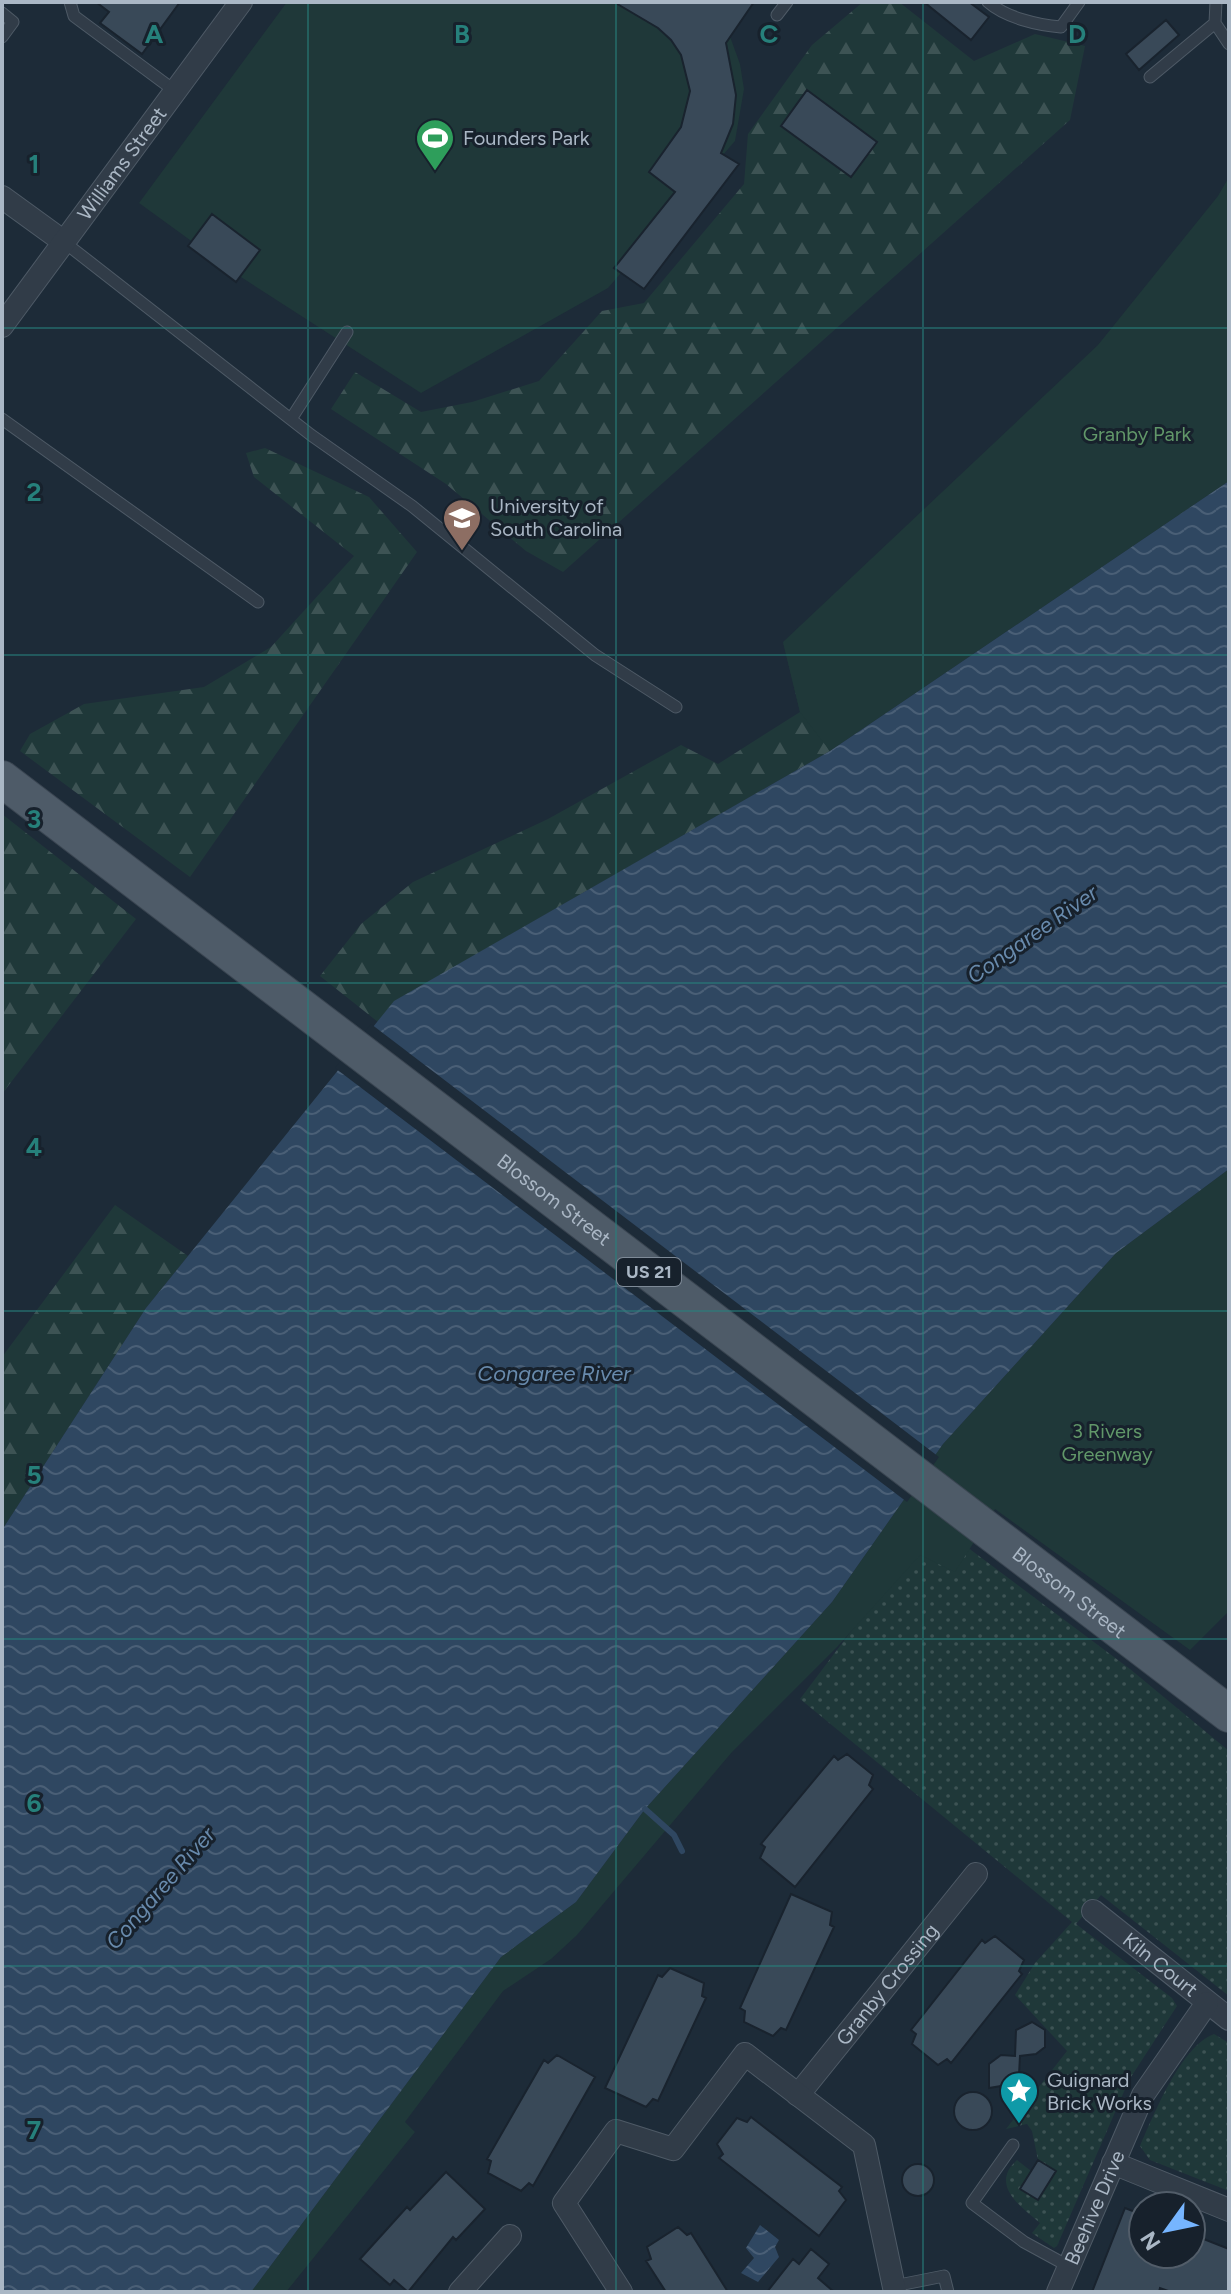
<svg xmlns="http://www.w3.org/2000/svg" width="1231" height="2294" font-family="Figtree,sans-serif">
	<defs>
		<pattern id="grass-dots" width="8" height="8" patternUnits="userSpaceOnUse" patternTransform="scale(2)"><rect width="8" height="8" fill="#1f3839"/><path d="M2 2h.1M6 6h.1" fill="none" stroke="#3d5354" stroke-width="1.8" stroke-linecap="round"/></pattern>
		<pattern id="forest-firs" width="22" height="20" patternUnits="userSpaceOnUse" patternTransform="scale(2)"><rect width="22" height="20" fill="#1f3839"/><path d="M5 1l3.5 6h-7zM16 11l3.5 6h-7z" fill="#3d5354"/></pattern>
		<pattern id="water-waves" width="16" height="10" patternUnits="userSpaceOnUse" patternTransform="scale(2)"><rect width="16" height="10" fill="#2f4761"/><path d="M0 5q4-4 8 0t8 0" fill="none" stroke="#4a5f76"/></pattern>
	</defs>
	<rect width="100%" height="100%" fill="#1d2b38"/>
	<path fill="url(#grass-dots)" d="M923 1514 1130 1669 1229 1751V1996L1101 1895 1076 1924 1172 1998 1177 2006 1129 2080 1057 2246 1054 2248 1032 2233 1040 2223C1021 2207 989 2185 1017 2160L1031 2171 1020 2189 1037 2200 1056 2171 1038 2160 1032 2131 1027 2124 1006 2129 1067 2051 1015 1995 1035 1963 1072 1922 800 1699 901 1565Z
		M1214 2034 1229 2043V2191L1150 2160 1140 2146C1154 2115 1180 2047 1214 2034Z"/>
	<path fill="url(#forest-firs)" d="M863 2H899L974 61 1035 34 1085 46 1070 120 563 572 526 551 446 484 331 409 355 372 421 412 472 402 539 381 602 311 644 303 744 184 748 134 812 45Z
		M265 448 369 497 417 552 190 877 20 751 30 734 84 704 204 687 271 647 354 556 254 477 246 453Z
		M783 642 830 751 395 1001 378 1022 320 976 361 924 413 882 548 819 681 745 718 764 800 712Z
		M2 814 136 919 2 1094Z
		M115 1205 188 1256 146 1308 2 1530V1357Z"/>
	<path fill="#1f3839" d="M287 2H699L728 31 740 64 744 89 735 141 608 288 421 393 241 277 139 203Z
		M1229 177V481L830 751 800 712 783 642 1098 345 1218 196Z
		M1229 1169V1611L1190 1650 995 1509 955 1572 920 1555 838 1646 732 1752 577 1935 551 1959 503 1991 405 2122 415 2132 286 2292H251L501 1957 576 1902 645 1809 832 1602 943 1444 1116 1253Z"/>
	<path fill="url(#water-waves)" d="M1229 481V1169L1116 1253 943 1444 832 1602 645 1809 576 1902 501 1957 251 2292H2V1530L146 1308 394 1001 830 751Z
		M760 2225 779 2240 775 2247 779 2257 758 2282 741 2273 754 2258 746 2248Z"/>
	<path fill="#1d2b38" d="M371 1024 939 1457 907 1502 335 1068Z"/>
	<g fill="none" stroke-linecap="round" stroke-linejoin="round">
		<path stroke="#2f4761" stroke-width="6" d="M645 1809 674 1835 682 1851"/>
	</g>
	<path fill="#394958" stroke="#19232e" stroke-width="2" d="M96 2H180L142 54 100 23 109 12Z
		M614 2H754L726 43 736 95 733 124 721 153 739 164 644 289 614 268 675 192 649 172 681 127 690 91 681 55 671 40 658 28Z
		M924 2H969L989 17 971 40Z
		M1166 20 1179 35 1139 70 1126 54Z
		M807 90 877 142 851 177 781 126Z
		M212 214 260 250 236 282 188 246Z
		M847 1754 873 1775 869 1785 873 1789 795 1887 760 1858 765 1847 761 1844 834 1756 838 1760Z
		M791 1894 832 1912 830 1925 834 1927 786 2030 781 2028 773 2036 744 2022 745 2011 740 2008Z
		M995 1936 1024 1960 1019 1971 1022 1974 951 2063 947 2059 938 2065 912 2044 916 2034 911 2030 982 1940 985 1943Z
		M670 1968 704 1983 702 1996 706 1998 658 2101 653 2099 646 2107 605 2088 658 1975 662 1977Z
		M1032 2022 1045 2030V2047L1036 2054 1020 2056 1019 2075 1013 2084 989 2088V2064L1001 2055 1015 2056 1016 2030Z
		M557 2055 595 2077 533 2186 529 2183 521 2191 488 2173 491 2161 487 2159 544 2060 548 2063Z
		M954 2111a19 19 0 1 1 38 0a19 19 0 1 1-38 0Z
		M751 2117 842 2187 839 2191 846 2200 819 2236 719 2158 723 2154 717 2144 737 2118 747 2122Z
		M1038 2160 1056 2171 1038 2200 1020 2189Z
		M902 2180a16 16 0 1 1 32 0a16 16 0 1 1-32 0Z
		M446 2172 485 2209 456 2240 453 2237 408 2292 394 2280 390 2285 360 2259 407 2207 410 2210Z
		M1125 2208 1143 2215V2254H1191V2234L1229 2249V2292H1171L1160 2288 1159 2292H1092Z
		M678 2227 687 2235 691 2233 728 2292H666L646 2261 651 2259 647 2247Z
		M811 2249 829 2264 818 2278 834 2292H767L793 2259 799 2264Z"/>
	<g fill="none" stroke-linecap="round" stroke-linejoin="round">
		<g stroke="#4e5a66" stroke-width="13">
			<path id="service" d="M70 2 74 16 175 91
				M988 2C1006 18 1038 25 1061 27L1079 2
				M1216 2 1215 23 1229 44
				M2 13 13 22 2 37
				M777 15 787 2
				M1150 77 1215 23
				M64 242 311 435 412 506 595 655 676 707
				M2 419 258 602
				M291 419 347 332
				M1013 2145 972 2203 1024 2242 1068 2266
				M894 2286 944 2276 948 2292"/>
		</g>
		<g stroke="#4e5a66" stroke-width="24">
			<g id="minor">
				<path d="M2 197 64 242"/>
				<path id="s1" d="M2 326 241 2"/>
				<path id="s2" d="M1093 1911 1229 2019"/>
				<path id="s3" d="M798 2095 976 1874"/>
				<path d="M1113 2163 1229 2210"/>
				<path d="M460 2292 510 2236"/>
				<path d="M621 2292 564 2203 616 2131 673 2149 745 2054 864 2145 895 2292"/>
				<path id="s4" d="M1058 2292 1143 2095 1207 2003"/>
			</g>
		</g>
		<g stroke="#3a4551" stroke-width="38">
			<g id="primary">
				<path id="s5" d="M2 779 1229 1714"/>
			</g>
		</g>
		<use href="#service" stroke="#313c48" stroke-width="11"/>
		<use href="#minor" stroke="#313c48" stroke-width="22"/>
		<use href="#primary" stroke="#4e5b68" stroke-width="36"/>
	</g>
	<path fill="none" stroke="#26807b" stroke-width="2" stroke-opacity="0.55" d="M308 2V2292M616 2V2292M923 2V2292M2 328H1229M2 655H1229M2 983H1229M2 1311H1229M2 1639H1229M2 1966H1229"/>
	<defs>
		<g id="stadium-pin" transform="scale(2)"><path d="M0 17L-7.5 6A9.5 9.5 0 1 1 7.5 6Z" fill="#2e9e5b" stroke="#17212c"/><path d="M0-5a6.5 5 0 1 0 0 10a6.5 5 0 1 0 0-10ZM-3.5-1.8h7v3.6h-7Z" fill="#fff"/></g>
		<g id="university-pin" transform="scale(2)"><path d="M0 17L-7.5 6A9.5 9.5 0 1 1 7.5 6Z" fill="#8d6e63" stroke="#17212c"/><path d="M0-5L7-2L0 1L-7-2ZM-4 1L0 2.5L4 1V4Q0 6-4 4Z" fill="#fff"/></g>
		<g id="sight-pin" transform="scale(2)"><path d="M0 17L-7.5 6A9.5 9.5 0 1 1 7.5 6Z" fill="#0f9aa8" stroke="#17212c"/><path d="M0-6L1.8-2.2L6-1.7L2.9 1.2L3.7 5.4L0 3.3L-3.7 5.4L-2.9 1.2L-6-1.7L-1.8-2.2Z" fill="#fff"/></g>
	</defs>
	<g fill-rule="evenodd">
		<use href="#stadium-pin" x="435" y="138"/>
		<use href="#university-pin" x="462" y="518"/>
		<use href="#sight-pin" x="1019" y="2091"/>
	</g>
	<g text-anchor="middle" stroke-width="6" stroke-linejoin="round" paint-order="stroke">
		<rect fill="#17212c" stroke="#7e8a97" stroke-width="2" x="617" y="1258" width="64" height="28" rx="6"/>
		<g font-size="18" font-weight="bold" fill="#aab7c5">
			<text x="649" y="1278">US 21</text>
		</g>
		<g font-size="20" fill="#aab7c5" stroke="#17212c" text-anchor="start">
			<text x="463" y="145">Founders Park</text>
			<text x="490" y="513">University of<tspan x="490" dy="23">South Carolina</tspan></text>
			<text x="1047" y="2087">Guignard<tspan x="1047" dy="23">Brick Works</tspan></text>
		</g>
		<g font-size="20" fill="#aab7c5" stroke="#17212c">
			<text dy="7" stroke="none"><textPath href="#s1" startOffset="202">Williams Street</textPath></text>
			<text dy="7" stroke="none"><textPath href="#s5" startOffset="694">Blossom Street</textPath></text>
			<text dy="7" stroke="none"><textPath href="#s5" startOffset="1342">Blossom Street</textPath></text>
			<text dy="7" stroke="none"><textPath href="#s2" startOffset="86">Kiln Court</textPath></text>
			<text dy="7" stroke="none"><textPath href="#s3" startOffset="142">Granby Crossing</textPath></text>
			<text dy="7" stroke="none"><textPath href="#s4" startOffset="92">Beehive Drive</textPath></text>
		</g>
		<g font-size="20" fill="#619769" stroke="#17212c">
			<text x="1137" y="441">Granby Park</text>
			<text x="1107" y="1438">3 Rivers<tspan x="1107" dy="23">Greenway</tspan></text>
		</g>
		<g font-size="22" font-style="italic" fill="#688aac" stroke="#17212c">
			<text transform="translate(1032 934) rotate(-35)" y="8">Congaree River</text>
			<text x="554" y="1381">Congaree River</text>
			<text transform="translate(160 1888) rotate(-49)" y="8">Congaree River</text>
		</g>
	</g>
	<g font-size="26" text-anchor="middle" font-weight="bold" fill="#26807b" stroke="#17212c" stroke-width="6" stroke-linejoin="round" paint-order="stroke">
		<text x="154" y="43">A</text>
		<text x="462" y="43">B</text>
		<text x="769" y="43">C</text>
		<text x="1077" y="43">D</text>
		<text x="34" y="173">1</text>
		<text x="34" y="501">2</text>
		<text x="34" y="828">3</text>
		<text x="34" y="1156">4</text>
		<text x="34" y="1484">5</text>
		<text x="34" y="1812">6</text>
		<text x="34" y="2139">7</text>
	</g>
	<rect width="1231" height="2294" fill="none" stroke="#aab7c5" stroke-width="8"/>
	<g transform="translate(1167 2230) rotate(237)"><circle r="38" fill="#17212c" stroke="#525d69" stroke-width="2"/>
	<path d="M0-6L14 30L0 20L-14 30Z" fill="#76b5ff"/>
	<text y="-12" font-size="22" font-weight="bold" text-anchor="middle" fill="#aab7c5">N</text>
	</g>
</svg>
